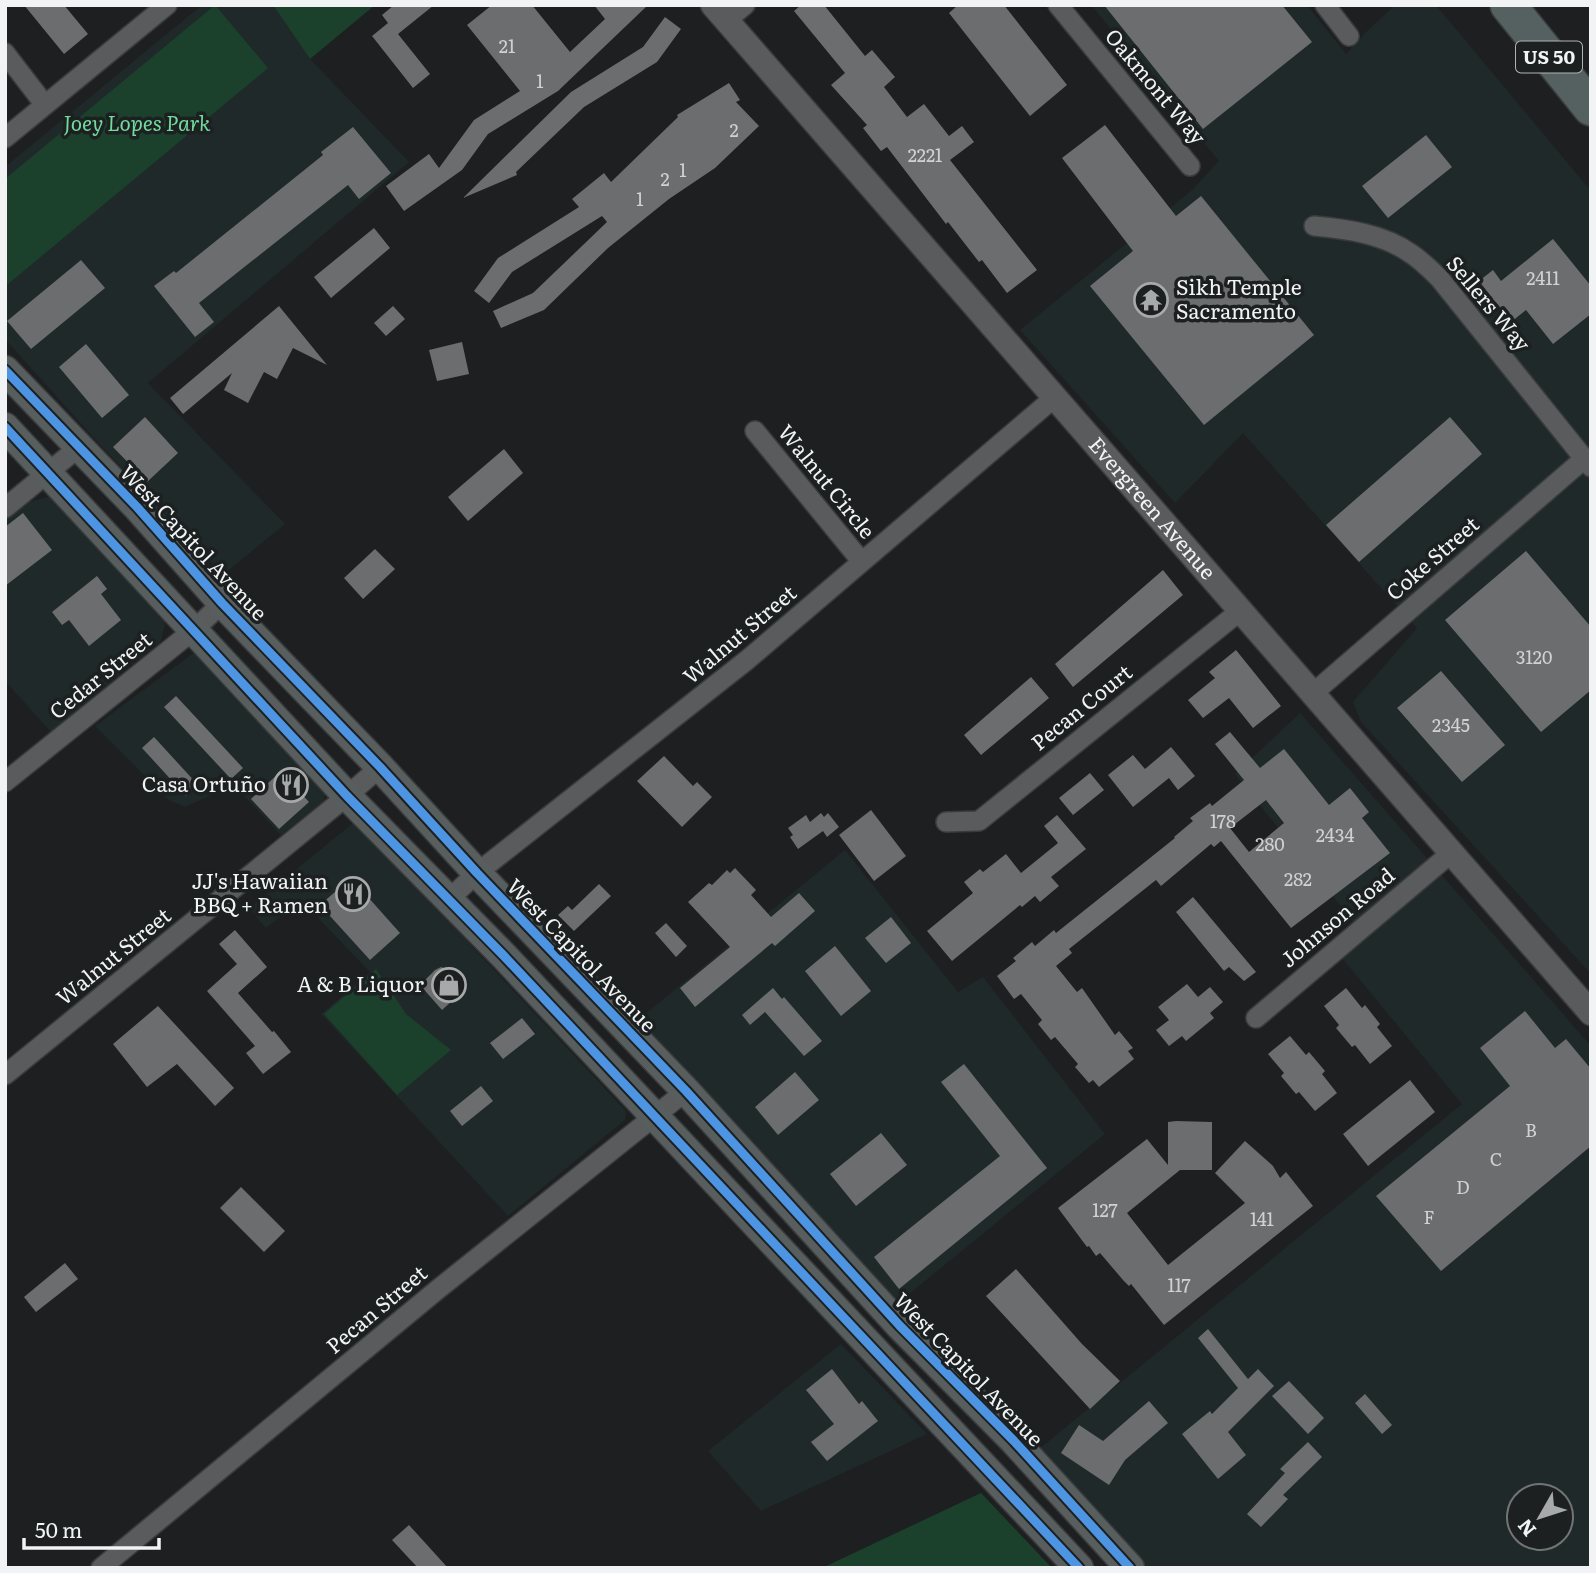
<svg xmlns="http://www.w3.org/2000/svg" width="1596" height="1573" font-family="Literata,serif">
	<rect width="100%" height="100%" fill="#1d1f20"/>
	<path fill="#20292a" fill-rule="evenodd" d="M202 5H273L310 59 409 162 148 383 285 524 223 575 92 436 5 339V167Z
		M1091 5H1307L1346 54 1364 34 1395 5H1436L1591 191V974L1361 722 1353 702 1417 628 1397 606 1243 433 1175 503 1020 330 1191 191 1219 161Z
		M49 497 166 618 161 641 51 732 5 681V518L24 503Z
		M201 652 326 788 324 801 281 835 234 785 185 807 169 800 95 726 192 654Z
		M1300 713 1591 1046V1568H1148L1039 1449 1462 1104 1342 958 1370 936 1352 920 1235 774ZM1519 1496H1561V1538H1519Z
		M353 823 358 824 626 1111 625 1120 508 1216 321 1014 370 972 301 900 266 928 249 908Z
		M845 850 958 992 983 977 1105 1134 898 1303 639 1019Z
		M841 1344 927 1434 761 1511 708 1451Z"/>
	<path fill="#1b412c" d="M215 5 268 68 8 284 5 278V179Z
		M273 5H375L310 59Z
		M376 969 406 1014 451 1050 397 1095 324 1014Z
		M981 1493 1052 1568H822Z"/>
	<path fill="#6b6d6e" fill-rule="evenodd" d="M24 5H64L88 34 64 54Z
		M394 5H434L398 34 430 74 413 88 372 36 388 23 382 15Z
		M492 5H532L570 52 605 19 594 5H648L558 91 488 134 462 170 404 211 386 186 429 154 439 168 474 120 520 91 467 25Z
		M801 5H824L865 56 872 50 895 77 884 87 907 117 924 104 949 136 962 126 974 142 950 160 1037 270 1007 293 982 260 979 262 948 222 946 224 887 147 881 151 863 128 867 125 831 85 845 73 794 11Z
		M958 5H1004L1067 85 1030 116 949 13Z
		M1104 5H1282L1312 42 1203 129Z
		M665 17 681 29 657 62 584 107 516 172 517 175 463 198 571 92 643 47Z
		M729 83 740 100 736 102 759 126 715 168 669 199 608 248 544 310 501 328 493 311 533 293 607 222 602 216 512 272 489 303 474 291 498 258 579 207 572 199 604 173 611 182 678 117 677 115Z
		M1105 125 1176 216 1201 196 1314 335 1204 425 1090 286 1133 251 1062 158Z
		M353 127 391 173 359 199 348 185 199 303 214 322 195 337 154 286 174 271 176 273 323 155 321 152Z
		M1426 135 1452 167 1388 218 1362 186Z
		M374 228 390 248 331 298 314 277Z
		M1553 239 1591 286V314L1553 344 1526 310 1511 322 1479 281 1493 270 1501 281Z
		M81 260 105 288 31 349 7 321Z
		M279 306 327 365 293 348 277 379 264 372 248 403 224 390 232 373 183 414 170 398Z
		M393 306 405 319 386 336 374 323Z
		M462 342 469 374 437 381 429 350Z
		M86 344 129 395 102 418 59 367Z
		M145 417 178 453 147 482 113 447Z
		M1450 417 1482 454 1359 562 1326 525Z
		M504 449 523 473 468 521 448 497Z
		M23 513 52 550 5 586V527Z
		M375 549 395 569 363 599 344 578Z
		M1526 551 1591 627V690L1541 732 1445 620Z
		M1163 570 1183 595 1073 687 1055 664Z
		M97 576 107 589 101 594 121 620 89 646 69 620 62 625 52 612Z
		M1236 650 1281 706 1253 728 1229 698 1203 718 1188 700 1215 678 1209 672Z
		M1441 671 1505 745 1462 782 1397 708Z
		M1031 677 1049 698 981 755 964 735Z
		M176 696 243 768 231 779 164 707Z
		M1230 732 1260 768 1284 749 1329 805 1350 788 1369 812 1362 818 1390 853 1291 928 1221 841 1214 847 1211 844 1161 886 1156 880 1069 949 1072 953 1056 966 1077 992 1082 988 1115 1035 1119 1031 1133 1048 1128 1051 1134 1059 1099 1087 1093 1080 1089 1083 1075 1067 1078 1064 1055 1037 1051 1040 1038 1024 1042 1020 1021 994 1014 999 997 976 1016 961 1013 958 1032 942 1035 946 1054 930 1056 933 1175 838 1174 837 1193 821 1190 818 1210 803 1212 806 1244 780 1215 744ZM1266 800 1284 823 1249 852 1230 828Z
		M154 737 198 785 186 796 142 748Z
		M1171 747 1195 776 1178 790 1169 778 1133 807 1108 775 1133 755 1145 769Z
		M664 756 693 786 697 782 712 797 682 827 637 781Z
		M281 771 309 802 279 829 251 799Z
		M1090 773 1104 790 1073 815 1059 798Z
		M871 810 906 856 874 881 839 835Z
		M821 813 824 817 828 813 839 827 827 837 823 831 798 849 790 837 793 835 788 828 806 815 810 822Z
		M1057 815 1086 849 1051 877 1059 886 1040 902 1035 896 1022 907 1020 905 952 961 927 931 973 893 964 882 980 869 983 872 1006 854 1021 873 1058 843 1044 826Z
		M735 868 756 890 751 895 771 917 799 893 815 911 775 946 772 943 695 1007 680 988 730 947 688 902 709 883 712 885 727 870 730 873Z
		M351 878 400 933 370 960 320 905Z
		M599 884 611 896 574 931 558 915 568 906 572 910Z
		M1193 897 1256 972 1244 981 1229 967 1224 971 1176 912Z
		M891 917 911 943 886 963 865 938Z
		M666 923 687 946 676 957 655 933Z
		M235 930 267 967 238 993 272 1032 274 1031 291 1052 263 1074 246 1053 255 1046 207 991 237 964 219 944Z
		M835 946 871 991 841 1016 805 971Z
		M441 967 454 972 462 981 464 990 442 1010 420 985 435 970Z
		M1187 984 1198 997 1210 987 1223 1002 1210 1013 1214 1018 1186 1041 1182 1036 1169 1046 1156 1030 1169 1020 1158 1007Z
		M773 988 782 999 784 997 822 1041 804 1056 765 1012 750 1025 742 1015Z
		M1346 988 1362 1008 1365 1005 1380 1024 1377 1027 1392 1046 1370 1064 1355 1045 1352 1047 1336 1028 1339 1025 1324 1006Z
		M158 1006 234 1088 215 1106 177 1064 147 1087 113 1044Z
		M1525 1011 1555 1048 1566 1039 1591 1069V1146L1441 1271 1376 1196 1510 1086 1480 1048Z
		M522 1018 535 1034 503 1059 490 1043Z
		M1290 1036 1306 1055 1309 1052 1325 1071 1322 1074 1337 1093 1315 1111 1299 1092 1296 1094 1281 1076 1284 1073 1268 1054Z
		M964 1064 1047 1168 899 1289 874 1257 1000 1156 941 1082Z
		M795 1072 819 1100 778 1135 755 1107Z
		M1410 1080 1435 1112 1368 1166 1343 1134Z
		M481 1086 493 1101 462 1126 450 1111Z
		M1176 1121 1212 1122V1170H1180L1127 1213 1168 1265 1245 1203 1215 1173 1245 1141 1273 1166 1280 1178 1286 1172 1313 1206 1164 1325 1131 1284 1129 1286 1123 1280 1100 1253 1096 1256 1089 1246 1087 1247 1058 1208 1147 1139 1168 1165V1122Z
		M881 1133 907 1165 856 1206 830 1174Z
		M241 1187 285 1231 264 1252 220 1208Z
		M65 1263 78 1279 36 1312 24 1297Z
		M1016 1269 1082 1344 1120 1381 1090 1409 986 1296Z
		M1208 1329 1248 1379 1258 1369 1274 1386 1228 1432 1246 1455 1218 1479 1182 1434 1210 1411 1212 1414 1238 1388 1198 1338Z
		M832 1369 859 1404 862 1401 878 1421 827 1461 811 1442 834 1424 806 1390Z
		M1289 1381 1324 1418 1308 1434 1272 1396Z
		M1365 1394 1392 1425 1382 1434 1355 1403Z
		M1149 1401 1168 1423 1125 1460 1109 1485 1061 1453 1079 1425 1103 1441Z
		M1308 1442 1322 1457 1283 1495 1288 1499 1261 1527 1247 1514 1285 1473 1280 1469Z
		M409 1525 448 1568H418L392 1540Z"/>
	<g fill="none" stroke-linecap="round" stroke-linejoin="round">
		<g stroke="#393b3c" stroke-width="22">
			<path id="minor" d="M1058 5 1190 166
				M1325 5 1349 36
				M727 20 745 5
				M5 53 45 105
				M5 138 167 5
				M1314 226C1347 229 1383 234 1410 253 1421 260 1431 270 1440 279L1591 467
				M755 431 862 562
				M5 508 79 447
				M1311 695 1584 459
				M5 782 195 629 222 603
				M946 822 979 821 1240 611
				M448 900 477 873 747 660 1055 397
				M1256 1018 1450 854
				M5 1075 347 796 380 767
				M101 1568 437 1290 686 1091"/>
		</g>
		<g stroke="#393b3c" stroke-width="27">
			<g id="tertiary">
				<path id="s1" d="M713 5 1591 1013"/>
			</g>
		</g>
		<g stroke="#393b3c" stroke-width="31">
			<path id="secondary" d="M5 370 137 507 222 603 380 767 477 873 686 1091 900 1326 1014 1441 1130 1568
				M5 427 347 796 504 956 1079 1568"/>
		</g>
		<g stroke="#393b3c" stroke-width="38">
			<path id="motorway" d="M1508 5 1591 108"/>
		</g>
		<use href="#minor" stroke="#5a5b5c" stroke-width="19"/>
		<use href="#tertiary" stroke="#5a5b5c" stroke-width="24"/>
		<use href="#secondary" stroke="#585e5d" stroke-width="28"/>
		<use href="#motorway" stroke="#546160" stroke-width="35"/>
		<g stroke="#1c2021" stroke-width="13">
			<path id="cycleway" d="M5 370 137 507 222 603 380 767 477 873 686 1091 900 1326 1014 1441 1130 1568
				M5 427 347 796 504 956 1079 1568"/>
		</g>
		<use href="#cycleway" stroke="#4d94e3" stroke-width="9"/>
	</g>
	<defs>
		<g id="temple-ring" transform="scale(1.75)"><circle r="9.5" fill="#1c2021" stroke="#a7a9aa" stroke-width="1.5"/><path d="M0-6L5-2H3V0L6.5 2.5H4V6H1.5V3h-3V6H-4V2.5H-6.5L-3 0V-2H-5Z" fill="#a7a9aa"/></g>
		<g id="restaurant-ring" transform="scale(1.75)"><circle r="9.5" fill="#1c2021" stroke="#a7a9aa" stroke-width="1.5"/><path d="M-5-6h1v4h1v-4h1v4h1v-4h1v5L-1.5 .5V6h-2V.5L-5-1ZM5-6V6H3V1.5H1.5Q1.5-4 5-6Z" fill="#a7a9aa"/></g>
		<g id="shop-ring" transform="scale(1.75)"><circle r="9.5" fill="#1c2021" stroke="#a7a9aa" stroke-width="1.5"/><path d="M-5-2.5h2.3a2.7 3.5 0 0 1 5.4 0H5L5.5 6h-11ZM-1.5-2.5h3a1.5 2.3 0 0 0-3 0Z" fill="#a7a9aa"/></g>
	</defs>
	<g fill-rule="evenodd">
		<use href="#temple-ring" x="1151" y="300"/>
		<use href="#restaurant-ring" x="291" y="785"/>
		<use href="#restaurant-ring" x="353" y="894"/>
		<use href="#shop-ring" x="449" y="985"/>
	</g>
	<g text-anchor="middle" stroke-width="7" stroke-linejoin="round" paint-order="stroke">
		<g font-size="18" fill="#d0d2d2">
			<text x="507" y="53">21</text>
			<text x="540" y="88">1</text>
			<text x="734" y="137">2</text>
			<text x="925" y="162">2221</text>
			<text x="683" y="177">1</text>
			<text x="665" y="186">2</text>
			<text x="640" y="206">1</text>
			<text x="1543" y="285">2411</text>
			<text x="1534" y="664">3120</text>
			<text x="1451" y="732">2345</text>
			<text x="1223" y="828">178</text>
			<text x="1335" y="842">2434</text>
			<text x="1270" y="851">280</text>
			<text x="1298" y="886">282</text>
			<text x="1531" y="1137">B</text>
			<text x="1496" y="1166">C</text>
			<text x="1463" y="1194">D</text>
			<text x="1105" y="1217">127</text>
			<text x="1429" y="1224">F</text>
			<text x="1262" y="1226">141</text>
			<text x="1179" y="1292">117</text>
		</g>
		<rect fill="#1c2021" stroke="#b1b4b5" stroke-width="2" x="1516" y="41.5" width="66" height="31" rx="5"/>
		<g font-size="19" font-weight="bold" fill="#f1f3f4">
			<text x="1549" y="64">US 50</text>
		</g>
		<g font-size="21" fill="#f1f3f4" stroke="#1c2021">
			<text transform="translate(1155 87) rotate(50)" y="7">Oakmont Way</text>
			<text transform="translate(1488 304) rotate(50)" y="7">Sellers Way</text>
			<text transform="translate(826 482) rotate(51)" y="7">Walnut Circle</text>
			<text dy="7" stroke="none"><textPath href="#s1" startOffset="668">Evergreen Avenue</textPath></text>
			<text transform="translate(193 543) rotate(47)" y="7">West Capitol Avenue</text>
			<text transform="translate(1433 559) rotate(-41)" y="7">Coke Street</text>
			<text transform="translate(740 635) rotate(-40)" y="7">Walnut Street</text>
			<text transform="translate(101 676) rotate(-39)" y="7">Cedar Street</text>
			<text transform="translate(1082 708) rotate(-39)" y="7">Pecan Court</text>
			<text transform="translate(1338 918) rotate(-40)" y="7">Johnson Road</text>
			<text transform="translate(581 956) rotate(46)" y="7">West Capitol Avenue</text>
			<text transform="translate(114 957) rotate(-39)" y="7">Walnut Street</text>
			<text transform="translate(377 1310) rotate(-40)" y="7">Pecan Street</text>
			<text transform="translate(968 1370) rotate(46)" y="7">West Capitol Avenue</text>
		</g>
		<g font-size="21" font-style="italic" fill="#71da9d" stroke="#1c2021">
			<text x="137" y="131">Joey Lopes Park</text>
		</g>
		<g font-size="21" fill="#f1f3f4" stroke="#1c2021" text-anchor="end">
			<text x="1176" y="295" text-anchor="start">Sikh Temple<tspan x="1176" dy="24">Sacramento</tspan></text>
			<text x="266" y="792">Casa Ortuño</text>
			<text x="328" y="889">JJ's Hawaiian<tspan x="328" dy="24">BBQ + Ramen</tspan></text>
			<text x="424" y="992">A &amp; B Liquor</text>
		</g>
	</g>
	<rect width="1596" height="1573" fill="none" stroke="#f1f3f4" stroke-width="14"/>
	<g transform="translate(1540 1517) rotate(231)"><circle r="33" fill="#1c2021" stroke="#717475" stroke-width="2"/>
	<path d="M0-5L12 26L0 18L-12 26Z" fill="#a7a9aa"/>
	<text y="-10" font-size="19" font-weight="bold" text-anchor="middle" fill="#f1f3f4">N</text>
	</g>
	<path d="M24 1538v10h135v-10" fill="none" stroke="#f1f3f4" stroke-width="3.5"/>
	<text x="35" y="1538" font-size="21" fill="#f1f3f4" stroke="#1c2021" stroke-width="5" paint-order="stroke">50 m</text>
</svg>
